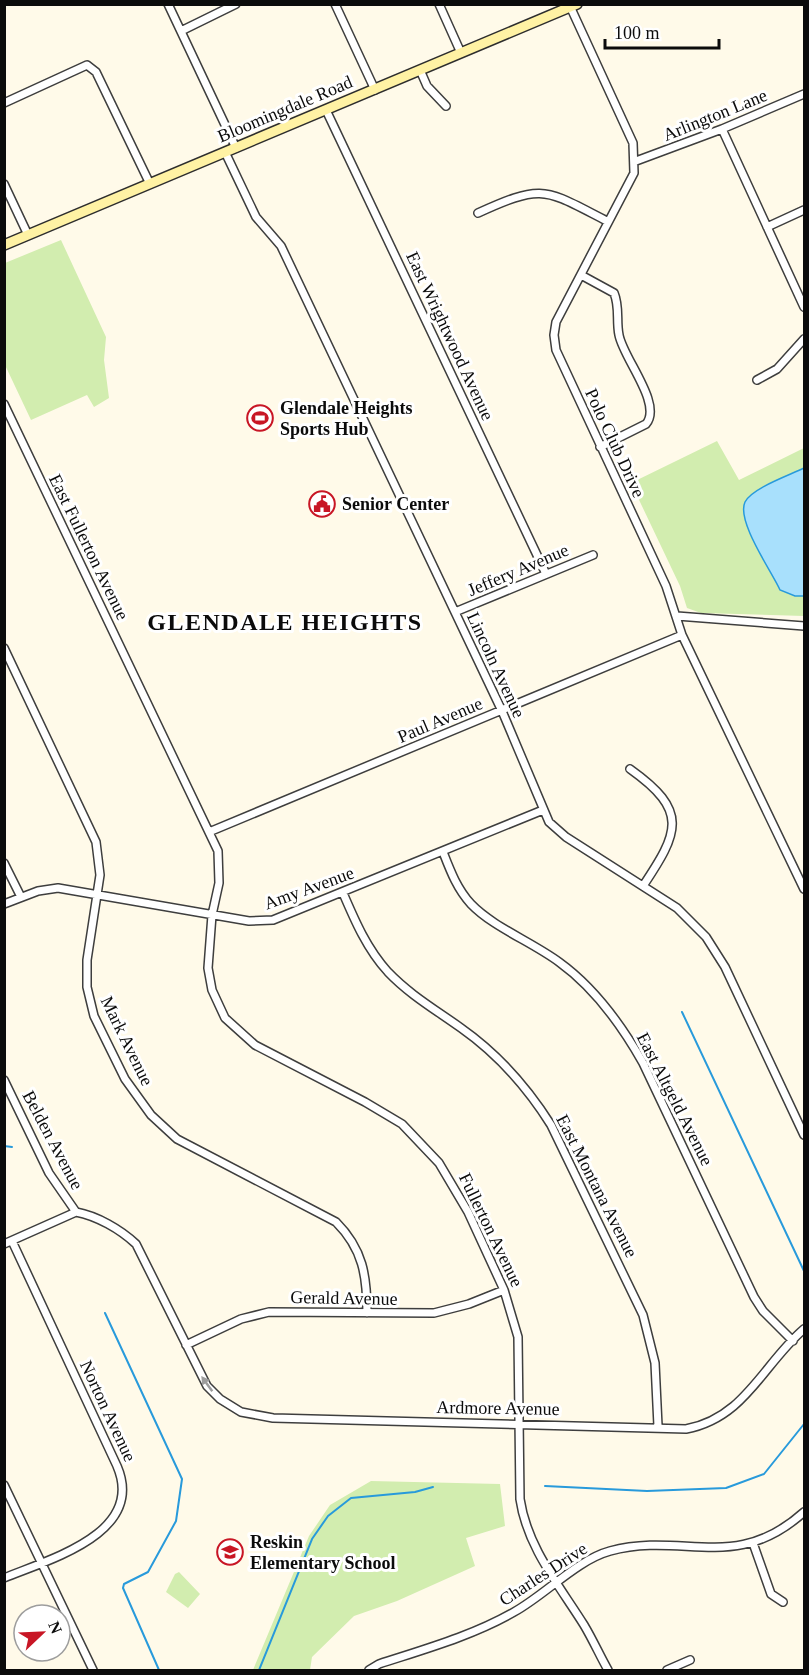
<svg xmlns="http://www.w3.org/2000/svg" width="809" height="1675" font-family="Georgia,serif">
	<rect width="100%" height="100%" fill="#fffae9"/>
	<path fill="#d2edaf" d="M61 240 106 337 104 360 109 398 94 407 87 395 31 420 5 365V263Z
		M717 441 739 480 804 448V616L701 613 687 608 680 586 631 483Z
		M371 1481 500 1484 505 1526 466 1538 475 1566 397 1601 354 1616 312 1657 310 1670H253L309 1536 330 1505Z
		M179 1572 200 1594 188 1608 166 1592 175 1574Z"/>
	<path fill="#a8e0fc" stroke="#289adb" stroke-width="1.5" d="M804 468V596H795L780 590C772 572 736 521 745 502 752 488 790 475 804 468Z"/>
	<g fill="none" stroke-linecap="round" stroke-linejoin="round">
		<path stroke="#289adb" stroke-width="2" d="M682 1012 804 1271
			M4 1146 12 1147
			M105 1313 182 1479 176 1521 148 1572 124 1584 123 1588 159 1670
			M545 1486 647 1491 726 1488 764 1474 804 1424
			M259 1670 312 1539 328 1516 351 1498 415 1492 433 1487"/>
		<g stroke="#3e3e3e" stroke-width="10">
			<path id="street" d="M168 4 236 148
				M335 4 375 90
				M439 4 461 53
				M569 4 633 143 634 173 556 322 554 335 556 350 666 586 682 635 804 889
				M181 31 236 4
				M420 70 427 86 446 106
				M4 103 87 65 96 72 150 184
				M326 110 546 574
				M722 129 804 307
				M225 152 256 217 281 246 502 711 549 822 566 837 677 908 706 937 725 967 804 1135
				M636 161 722 129 804 94
				M4 184 28 235
				M478 213C544 183 544 189 607 221
				M767 227 804 210
				M581 275 614 293C620 307 616 321 619 335 623 358 663 404 646 424L600 447
				M757 380 777 369 804 339
				M4 404 218 851 219 883 212 915 208 968 212 990 225 1018 255 1045 365 1102 402 1124 439 1163 468 1212 504 1290 518 1337 520 1499C527 1547 559 1585 584 1625 593 1640 600 1656 608 1670
				M455 612 593 555
				M677 616 804 626
				M4 648 96 842 100 875 87 960V987L94 1016 125 1079 151 1115 177 1139 336 1222C363 1249 367 1276 367 1313
				M630 769C689 811 679 832 643 886
				M209 832 682 635
				M443 852C450 870 457 889 471 904 493 927 532 942 559 962 595 988 621 1024 643 1063L754 1297 763 1311 793 1341
				M4 863 21 897
				M343 893C355 921 367 949 388 972 410 995 436 1010 461 1028 498 1054 527 1087 551 1125L643 1315 655 1363 658 1426
				M4 904 38 891 58 888 249 921 273 920 543 810
				M4 1080 49 1173 76 1212C97 1216 120 1229 136 1244L207 1386 220 1399 241 1412 273 1418 686 1429C745 1418 763 1364 804 1329
				M4 1244 76 1212
				M186 1345 241 1319 269 1312 434 1313 469 1304 504 1290
				M4 1485 93 1670
				M753 1543 771 1594 783 1602
				M4 1578C50 1559 146 1533 117 1466L12 1241
				M369 1670 379 1664C425 1649 472 1636 514 1612 545 1595 577 1560 610 1551 684 1531 735 1574 804 1512
				M667 1670 690 1660"/>
		</g>
		<g stroke="#2d2d2d" stroke-width="12">
			<path id="secondary" d="M4 245 577 4"/>
		</g>
		<use href="#street" stroke="#fff" stroke-width="7"/>
		<use href="#secondary" stroke="#fff2a4" stroke-width="9"/>
	</g>
	<defs><path id="oneway-solid" d="M-6-.8H1V-3.2L6.5 0L1 3.2V.8H-6Z" transform="scale(1.5)"/></defs>
	<use fill="#9d9d9d" href="#oneway-solid" transform="translate(207 1384) rotate(-126)"/>
	<defs>
		<g id="stadium-ring" transform="scale(1.35)"><circle r="9.5" fill="#fff" stroke="#c81625" stroke-width="1.5"/><path d="M0-5a6.5 5 0 1 0 0 10a6.5 5 0 1 0 0-10ZM-3.5-1.8h7v3.6h-7Z" fill="#c81625"/></g>
		<g id="civic-ring" transform="scale(1.35)"><circle r="9.5" fill="#fff" stroke="#c81625" stroke-width="1.5"/><path d="M-.6-6.5H3V-4.5H.6V-3L4-1V1h2V6H-6V1h2V-1L-.6-3ZM-1.2 2.5V6h2.4V2.5Z" fill="#c81625"/></g>
		<g id="school-ring" transform="scale(1.35)"><circle r="9.5" fill="#fff" stroke="#c81625" stroke-width="1.5"/><path d="M0-5L7-2L0 1L-7-2ZM-4 1L0 2.5L4 1V4Q0 6-4 4Z" fill="#c81625"/></g>
	</defs>
	<g fill-rule="evenodd">
		<use href="#stadium-ring" x="260" y="418"/>
		<use href="#civic-ring" x="322" y="504"/>
		<use href="#school-ring" x="230" y="1552"/>
	</g>
	<g text-anchor="middle" stroke-width="6" stroke-linejoin="round" paint-order="stroke">
		<g font-size="18" fill="#0b0b0b" stroke="#fff">
			<text transform="translate(285 109) rotate(-23)" y="6">Bloomingdale Road</text>
			<text transform="translate(715 115) rotate(-22)" y="6">Arlington Lane</text>
			<text transform="translate(450 336) rotate(65)" y="6">East Wrightwood Avenue</text>
			<text transform="translate(615 443) rotate(65)" y="6">Polo Club Drive</text>
			<text transform="translate(89 547) rotate(64)" y="6">East Fullerton Avenue</text>
			<text transform="translate(518 570) rotate(-23)" y="6">Jeffery Avenue</text>
			<text transform="translate(496 665) rotate(65)" y="6">Lincoln Avenue</text>
			<text transform="translate(440 720) rotate(-23)" y="6">Paul Avenue</text>
			<text transform="translate(309 888) rotate(-20)" y="6">Amy Avenue</text>
			<text transform="translate(127 1041) rotate(64)" y="6">Mark Avenue</text>
			<text transform="translate(675 1099) rotate(63)" y="6">East Altgeld Avenue</text>
			<text transform="translate(53 1140) rotate(62)" y="6">Belden Avenue</text>
			<text transform="translate(597 1186) rotate(63)" y="6">East Montana Avenue</text>
			<text transform="translate(491 1230) rotate(64)" y="6">Fullerton Avenue</text>
			<text transform="translate(344 1298) rotate(1)" y="6">Gerald Avenue</text>
			<text transform="translate(498 1408) rotate(1)" y="6">Ardmore Avenue</text>
			<text transform="translate(108 1411) rotate(65)" y="6">Norton Avenue</text>
			<text transform="translate(543 1574) rotate(-33)" y="6">Charles Drive</text>
		</g>
		<g font-size="18" font-weight="bold" fill="#0b0b0b" stroke="#fff" text-anchor="start">
			<text x="280" y="414">Glendale Heights<tspan x="280" dy="21">Sports Hub</tspan></text>
			<text x="342" y="510">Senior Center</text>
			<text x="250" y="1548">Reskin<tspan x="250" dy="21">Elementary School</tspan></text>
		</g>
		<g font-size="24" font-weight="bold" letter-spacing="1.5" fill="#0b0b0b" stroke="#fff">
			<text x="285" y="630">GLENDALE HEIGHTS</text>
		</g>
	</g>
	<rect width="809" height="1675" fill="none" stroke="#0b0b0b" stroke-width="12"/>
	<g transform="translate(42 1633) rotate(67)"><circle r="28" fill="#ffffff" stroke="#9d9d9d" stroke-width="1.5"/>
	<path d="M0-4.5L10 22L0 15L-10 22Z" fill="#c81625"/>
	<text y="-9" font-size="16" font-weight="bold" text-anchor="middle" fill="#0b0b0b">N</text>
	</g>
	<path d="M605 39v9h114v-9" fill="none" stroke="#0b0b0b" stroke-width="3"/>
	<text x="614" y="39" font-size="18" fill="#0b0b0b" stroke="#ffffff" stroke-width="4.5" paint-order="stroke">100 m</text>
</svg>
